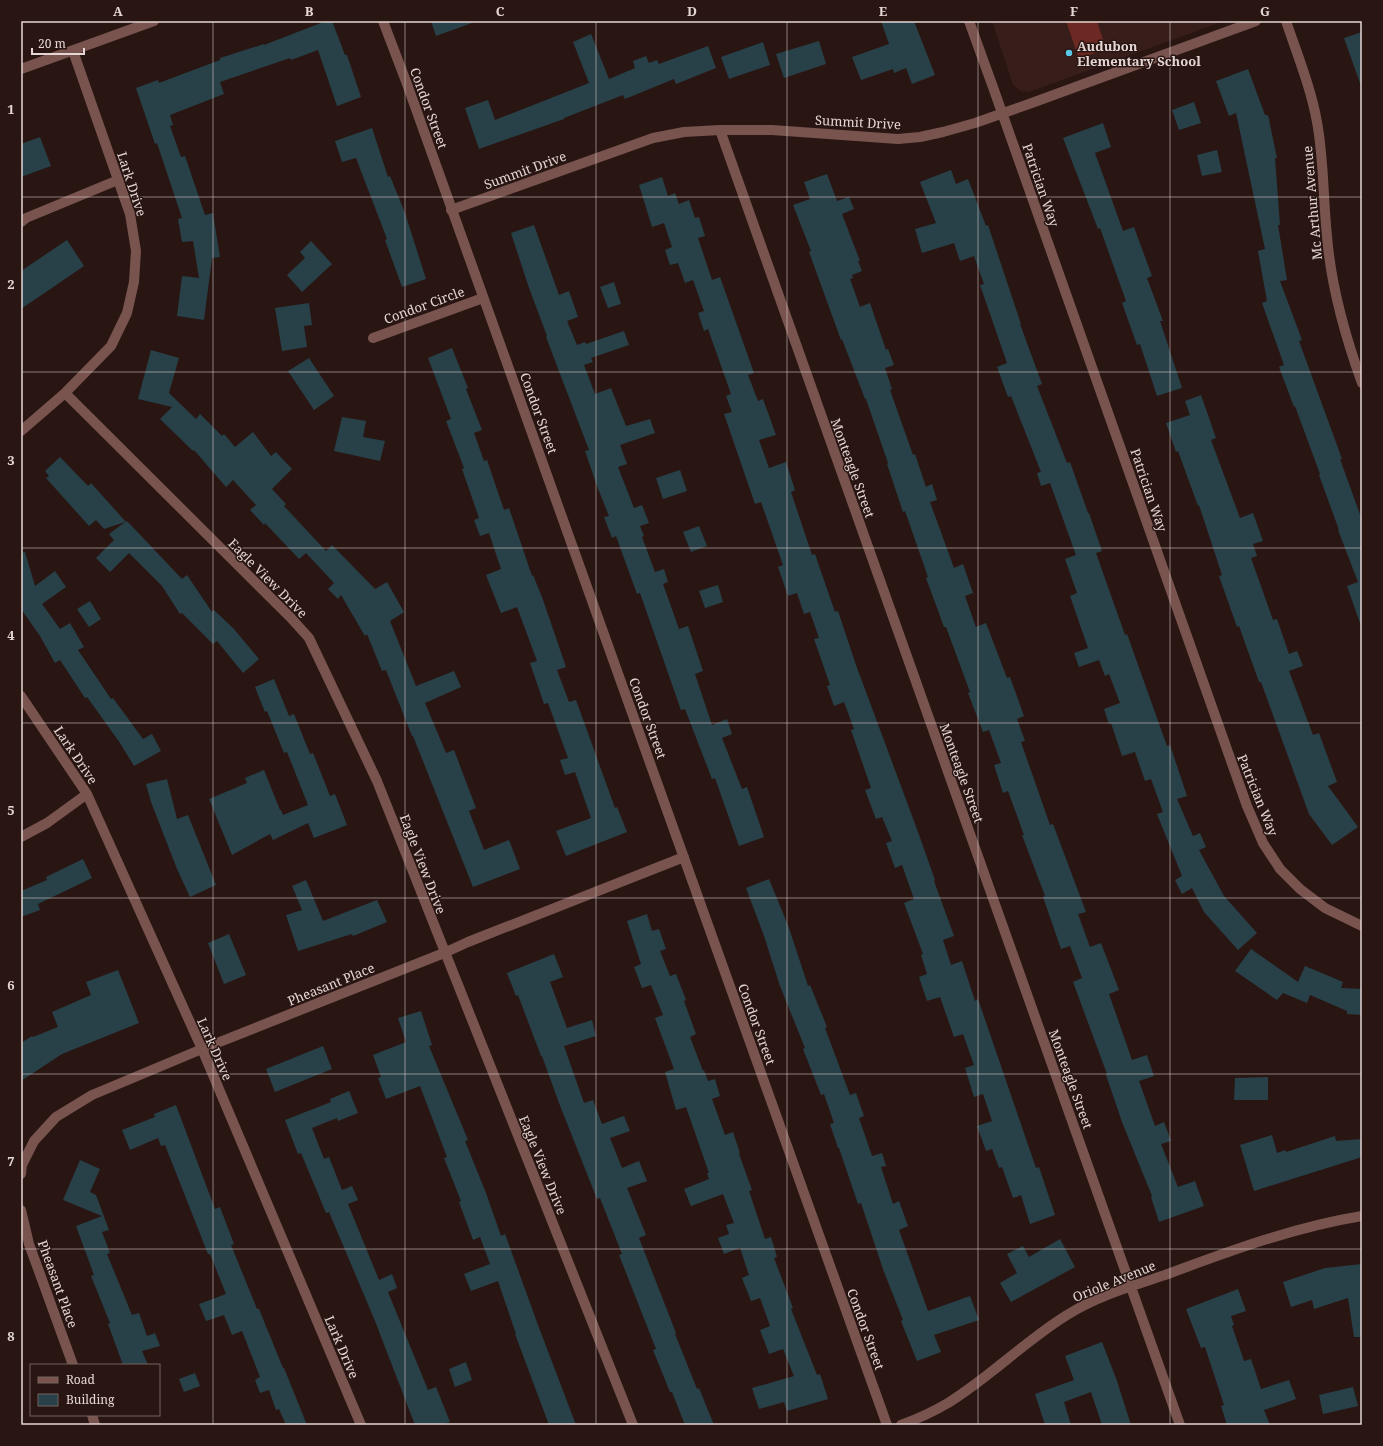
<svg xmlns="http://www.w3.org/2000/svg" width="1383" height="1446" font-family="'Noto Serif',serif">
	<rect width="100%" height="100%" fill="#291613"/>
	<path fill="#381e1b" d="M992 21H1224L1029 92 1021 91 1013 85Z"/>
	<path fill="#6c2822" d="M1066 21H1097L1106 49 1079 59Z"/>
	<path fill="#284048" d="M326 21H332L345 55H347L361 97 337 106 318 50 291 60 290 58 220 82 224 94 170 115 173 125 170 126 181 157 185 156 205 215 213 213 220 257 212 258 204 320 177 316 182 276 199 278 193 241 182 242 178 219 182 218 157 143 155 144 136 88 158 80 159 83 220 60V58L264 44V45Z
		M431 21H472V23L436 36Z
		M881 21H914L935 75 912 84 906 68 894 73 893 69 861 80 852 57 889 44Z
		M1362 32V83H1360L1344 38Z
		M591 34 609 79 635 68 633 61 646 56 649 63 657 60 659 64 708 46 716 68 676 84 674 79 625 99 623 95 564 118V119L479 149 465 108 488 100 495 120 589 83 573 42Z
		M819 41 826 64 784 78 776 54Z
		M763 42 770 65 729 79 721 57Z
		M1248 69 1265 115H1268L1277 158H1275L1280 225H1278L1287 280 1280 281 1302 340 1299 341 1342 459H1340L1362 520V623H1360L1347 586 1358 582 1338 530H1339L1319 475 1320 474 1295 406 1294 407 1279 367 1284 365 1262 303 1267 301 1258 251 1265 249 1236 113 1229 116 1216 81Z
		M1194 102 1201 123 1179 130 1172 110Z
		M1103 123 1111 147 1095 153 1123 231 1134 227 1152 276 1147 278 1163 321H1160L1182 388 1157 396 1140 344 1137 345 1122 303 1126 301 1100 228 1098 229 1063 138Z
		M372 128 388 177 390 176 405 213 426 279 402 287 385 240 387 239 356 158 342 162 335 141Z
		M40 137 51 166 21 177V144Z
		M1217 150 1222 172 1202 176 1197 155Z
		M951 170 956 184 968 179 986 226 988 225 1021 324H1020L1042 384 1037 386 1067 463 1070 462 1088 513H1089L1102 551 1096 553 1125 635 1127 634 1167 746 1170 745 1187 796 1177 799 1193 836 1200 833 1206 847 1199 850 1224 896 1257 933 1238 950 1204 912 1192 888 1182 894 1175 880 1182 876 1157 814 1163 812 1151 779 1145 781 1135 752 1122 756 1111 723 1109 724 1104 709 1120 703 1109 674 1105 676 1099 660 1079 667 1074 653 1088 648 1070 596 1077 593 1065 559 1076 555 1050 483 1041 486 1037 473 1041 472 1011 396 1008 397 997 367 1007 363 980 285 984 284 974 256 960 261 954 243 922 253 915 229 936 223 920 182Z
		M827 174 837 201 849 197 854 209 842 214 860 261H858L862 271 852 275 853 278 850 279 860 307 870 303 886 350 888 349 894 365 885 368 892 389 890 390 913 455 915 454 926 487 932 484 937 500 930 502 954 568 963 564 973 593 965 596 976 627 986 623 1007 678 1010 677 1024 716 1017 719 1025 741 1021 742 1050 825 1053 824 1086 912 1078 914 1090 947 1101 943 1119 990 1109 994 1132 1060 1147 1055 1154 1076 1139 1081 1155 1126 1164 1122 1171 1141 1161 1144 1178 1187 1195 1181 1204 1206 1159 1222 1151 1197 1152 1196 1122 1122 1106 1075 1107 1074 1073 982 1082 978 1070 946 1061 949 1043 897 1045 896 1022 835H1024L1008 791 1003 793 994 765 1001 763 989 730 983 732 968 693 970 692 946 627H944L926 578 928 577 905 511 903 512 887 464 888 463 866 399H865L842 339 841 340 809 252 811 251 793 205 810 199 804 182Z
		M662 177 668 196 675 193 679 204 689 200 695 218 699 217 705 236 698 238 712 280 720 277 754 373 748 375 758 401 763 399 776 435 759 440 769 468 786 462 795 490 791 492 812 555 815 554 835 612 838 611 856 665 918 832 935 880 934 881 954 936 943 940 951 965 962 961 975 1001 978 999 1036 1168 1039 1167 1055 1215 1030 1224 1021 1195 1013 1198 1002 1167 999 1168 992 1149 986 1151 977 1126 992 1121 983 1094 974 1097 965 1068 974 1065 963 1034 954 1037 940 997 927 1001 919 977 927 974 921 955 923 954 904 903 914 899 902 865 895 868 886 843 892 841 882 817 876 819 865 790 871 788 851 730 854 729 844 702 834 706 827 686 830 685 814 639 819 638 810 612 804 614 797 593 788 596 778 567 783 565 761 502 755 504 724 414 732 412 726 396 731 394 708 329 704 331 698 313 704 311 693 280 685 283 678 263 670 265 665 250 672 247 664 223 652 227 639 185Z
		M534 225 559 295 569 291 578 317 567 321 577 345 585 342 586 344 624 331 629 345 591 358 593 362 584 365 595 394 611 388 626 426 650 419 655 433 620 445 627 464 618 467 634 508 642 505 649 523 640 526 644 536 642 537 655 572 664 569 668 582 663 584 679 629 688 626 703 671 695 674 712 725 727 719 732 734 722 738 742 789 747 787 764 837 739 846 715 778 712 779 685 709 681 710 640 593 637 594 616 536 612 538 604 517 609 516 597 486 585 451 589 450 546 337 547 336 529 288 511 233Z
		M67 240 84 266 21 309V271Z
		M311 241 332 264 302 292 287 275 305 258 300 252Z
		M614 282 621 304 608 308 600 287Z
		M309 303 312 325 304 326 307 347 282 351 275 308Z
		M452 348 468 388 466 389 482 430 474 433 484 461 487 460 504 510 509 508 532 576 533 575 542 597 566 667 557 670 569 702 576 700 615 808 617 807 627 832 566 856 556 831 591 818 575 772 565 775 560 760 568 758 548 703 544 704 530 663 537 661 517 607 501 613 486 575 501 569 489 533 480 536 474 520 479 518 462 469 464 468 446 421 451 419 428 358Z
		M151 350 179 358 169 393 196 419 200 414 222 436 224 434 235 447 253 432 271 456 276 452 292 469 272 489 286 504 284 506 326 551 332 545 375 589 387 582 404 612 390 621 416 686 454 671 461 687 425 703 446 753 454 750 476 808 469 811 484 850 509 840 520 869 473 887 413 736H412L386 670 382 671 367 634 365 636 341 595 338 599 328 589 334 583 306 553 299 559 265 523 264 525 250 510 256 505 233 480 226 487 194 450 193 451 160 419 172 407 138 399Z
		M309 358 334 396 314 410 288 371Z
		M1201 395 1216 438 1211 440 1240 518 1253 513 1263 541 1253 544 1257 556 1251 558 1273 620 1277 619 1289 654 1297 651 1303 666 1289 671 1313 735 1319 733 1337 782 1328 786 1358 827 1332 845 1309 814 1261 682H1259L1239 626 1237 627 1219 576 1222 575 1199 505 1198 506 1178 451 1176 452 1166 423 1190 415 1185 401Z
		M342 417 366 421 363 437 385 441 380 461 334 451Z
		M60 457 88 486 91 483 126 522 127 521 182 579 187 575 212 612 214 610 234 629 259 659 243 673 217 641 213 644 182 613 180 614 162 586 129 553 110 572 96 558 114 540 109 534 125 522 104 529 96 520 89 526 46 478 49 476 45 471Z
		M680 470 687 491 663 499 656 478Z
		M699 526 707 546 691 552 683 532Z
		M25 552 35 586 55 571 66 587 42 604 60 629 70 623 84 647 78 650 111 699 113 698 143 739 152 734 161 751 134 766 120 743 87 697 85 698 60 660 55 663 40 636 21 609V553Z
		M718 585 723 602 705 608 699 591Z
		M90 601 101 619 89 627 77 609Z
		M274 679 289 716 294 714 310 754 313 753 330 796 335 794 347 825 314 838 308 823 273 840 270 834 232 855 209 799 247 783 245 778 264 770 280 810H281L283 815 308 805 287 752 284 753 267 711 265 712 255 687Z
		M167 779 177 819 188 815 216 885 190 897 177 869 151 802 146 784Z
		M83 859 92 878 38 904 40 910 21 917V891L47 880 46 877Z
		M769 879 789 928 808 986 810 985 827 1027 825 1028 850 1095 856 1093 864 1116 859 1118 872 1156 882 1153 886 1166 881 1167 893 1204 899 1201 908 1226 899 1230 928 1311 970 1296 979 1320 934 1335 941 1352 917 1361 901 1321 903 1320 884 1272 861 1203 858 1204 839 1148H838L830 1124 834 1123 824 1094 821 1095 803 1049 805 1048 780 986 764 936 746 888Z
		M306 880 323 921 377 900 387 922 353 936 352 934 298 951 286 915 302 910 292 886Z
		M647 914 652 931 659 929 666 949 660 951 670 976 676 974 686 1000 684 1001 696 1034 690 1037 703 1071 704 1070 708 1081 715 1079 720 1096 712 1099 725 1135 733 1132 740 1153 739 1154 752 1190 749 1191 765 1239 771 1237 777 1257 774 1258 793 1308 791 1309 817 1375 820 1374 828 1399 787 1411 784 1402 759 1409 752 1388 794 1376 783 1349 769 1354 760 1330 770 1326 760 1298 751 1301 742 1278 749 1275 740 1248 724 1254 718 1238 729 1234 726 1225 734 1223 723 1194 691 1206 684 1189 709 1179 707 1173H709L686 1107 676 1110 665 1072 674 1069 655 1018 663 1015 651 985 642 988 634 967 641 964 627 921Z
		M229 934 246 975 224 984 208 943Z
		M1251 949 1298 982 1305 966 1343 982 1341 988 1362 989V1015L1347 1014V1011L1310 995 1307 1003 1283 993 1277 1000 1235 971Z
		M554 954 563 977 550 982 567 1028 592 1020 596 1036 564 1046 584 1103 593 1100 602 1124 624 1116 630 1131 610 1138 622 1168 639 1161 647 1181 627 1188 646 1235 639 1238 676 1333 675 1334 697 1389 699 1388 714 1425H685L672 1392H670L653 1350 656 1349 619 1255 622 1254 600 1198 597 1199 559 1103 542 1056H541L518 995 516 996 507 973Z
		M118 970 139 1023 62 1054 21 1081V1043L32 1036 33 1037 58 1027 52 1012 91 995 86 982Z
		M421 1011 432 1045 429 1046 468 1140 465 1141 486 1193 501 1236 505 1234 538 1325 576 1425H549L515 1334H516L498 1281 471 1291 464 1274 490 1264 480 1237 473 1240 459 1202 461 1201 444 1158 447 1157 420 1086 386 1099 378 1078 381 1077 373 1055 406 1042 398 1018Z
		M323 1046 332 1069 275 1092 266 1069Z
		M1268 1077V1100H1234L1235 1078Z
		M349 1091 358 1113 338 1121 337 1118 312 1128 324 1159 329 1157 342 1190 352 1186 358 1200 348 1204 379 1280 392 1274 397 1288 388 1292 428 1390 436 1387 450 1422 441 1425H415L375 1321 329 1212 326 1213 301 1153 298 1154 285 1120 331 1102 330 1099Z
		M176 1105 215 1209 220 1207 234 1244 231 1245 257 1309H259L283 1368H284L307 1425H286L279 1409 276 1410 269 1390 260 1393 255 1380 260 1377 242 1331 232 1335 224 1315 206 1321 199 1304 226 1294 210 1254H208L165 1145 161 1146 158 1138 130 1150 122 1130 155 1117 154 1114Z
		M1272 1135 1277 1153 1285 1150 1286 1152 1335 1136 1336 1141 1362 1139V1157L1254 1191 1240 1145Z
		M80 1160 100 1169 90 1192 96 1195 109 1230 102 1232 110 1253 107 1254 132 1315 139 1313 147 1336 155 1333 160 1346 142 1351 148 1365H123L108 1324 110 1323 91 1276 94 1275 76 1226 102 1216 63 1200Z
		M1060 1239 1075 1267 1011 1302 1000 1283 1017 1273 1007 1254 1023 1246 1029 1257Z
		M1362 1264V1337H1354L1348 1298 1314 1309 1312 1300 1291 1307 1283 1282 1325 1268Z
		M1238 1289 1246 1311 1231 1316 1234 1325 1232 1326 1244 1361 1251 1359 1261 1389 1289 1380 1296 1399 1264 1410 1270 1425H1227L1221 1406 1224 1405 1205 1347 1201 1348 1186 1309Z
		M1102 1342 1117 1381 1131 1425H1102L1091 1392 1064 1402 1071 1425H1045L1035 1394 1074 1380 1065 1356Z
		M466 1362 472 1380 455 1387 449 1369Z
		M195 1373 200 1386 184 1392 179 1379Z
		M1353 1387 1358 1406 1323 1414 1319 1395Z"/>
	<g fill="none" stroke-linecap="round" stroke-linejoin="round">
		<path stroke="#79544f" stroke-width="10" d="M383 21 407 84 887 1425
			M969 21 994 90 1247 806 1263 843 1280 869 1300 889 1325 908 1362 926
			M1286 21C1297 54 1311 88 1317 122 1324 160 1323 198 1327 236 1331 287 1345 336 1362 383
			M720 130 1180 1425
			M451 210 653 138 684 132 720 130H772L898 139 920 137 943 132 975 123 1029 104 1256 21
			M21 222 26 218 118 180
			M373 338 483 298
			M65 393 291 618 309 638 377 781 633 1425
			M21 431 65 393 111 346 127 313 134 282 136 251 130 214 73 51
			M21 696 87 794 202 1049 361 1425
			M21 837 47 823 87 794
			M21 1174 22 1165 34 1141 56 1117 92 1095 202 1049 444 953 468 942 684 857
			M21 1210 29 1244 73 1365
			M92 1415 95 1425
			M901 1425C917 1419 933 1412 948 1403 990 1377 1025 1341 1067 1315 1097 1296 1132 1286 1165 1275 1230 1251 1294 1227 1362 1216"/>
		<path stroke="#79544f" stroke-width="10" d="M21 69 154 21"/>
	</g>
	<path fill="none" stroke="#e4d6d4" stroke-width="1" stroke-opacity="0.55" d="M213 21V1425M405 21V1425M596 21V1425M787 21V1425M978 21V1425M1170 21V1425M21 197H1362M21 372H1362M21 548H1362M21 723H1362M21 898H1362M21 1074H1362M21 1249H1362"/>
	<circle fill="#5dc7e8" stroke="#291613" stroke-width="1.5" cx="1069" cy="53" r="4"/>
	<g text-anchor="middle" stroke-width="3" stroke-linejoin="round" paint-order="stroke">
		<g font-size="13" font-weight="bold" fill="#e4d6d4" stroke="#291613" text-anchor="start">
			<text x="1077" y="51">Audubon<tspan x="1077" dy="15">Elementary School</tspan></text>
		</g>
		<g font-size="13" fill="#e4d6d4" stroke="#291613">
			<text transform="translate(429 108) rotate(70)" y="5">Condor Street</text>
			<text transform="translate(858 122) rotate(3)" y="5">Summit Drive</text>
			<text transform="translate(525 170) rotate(-20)" y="5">Summit Drive</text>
			<text transform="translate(132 184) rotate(72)" y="5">Lark Drive</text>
			<text transform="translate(1041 185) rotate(71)" y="5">Patrician Way</text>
			<text transform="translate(1312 203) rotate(-95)" y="5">Mc Arthur Avenue</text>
			<text transform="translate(424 305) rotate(-20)" y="5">Condor Circle</text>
			<text transform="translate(539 413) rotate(70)" y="5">Condor Street</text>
			<text transform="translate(853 468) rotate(70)" y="5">Monteagle Street</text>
			<text transform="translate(1149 490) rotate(71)" y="5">Patrician Way</text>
			<text transform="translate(268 578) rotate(45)" y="5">Eagle View Drive</text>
			<text transform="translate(648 718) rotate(70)" y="5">Condor Street</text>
			<text transform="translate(76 755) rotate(56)" y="5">Lark Drive</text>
			<text transform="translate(962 773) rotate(70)" y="5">Monteagle Street</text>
			<text transform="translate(1258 795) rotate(68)" y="5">Patrician Way</text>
			<text transform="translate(423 864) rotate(69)" y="5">Eagle View Drive</text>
			<text transform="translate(331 984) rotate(-22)" y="5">Pheasant Place</text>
			<text transform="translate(757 1024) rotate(70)" y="5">Condor Street</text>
			<text transform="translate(215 1049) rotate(66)" y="5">Lark Drive</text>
			<text transform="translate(1071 1079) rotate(70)" y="5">Monteagle Street</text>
			<text transform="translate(543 1165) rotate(68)" y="5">Eagle View Drive</text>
			<text transform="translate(1114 1281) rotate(-22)" y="5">Oriole Avenue</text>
			<text transform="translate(58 1284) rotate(70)" y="5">Pheasant Place</text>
			<text transform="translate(866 1329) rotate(70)" y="5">Condor Street</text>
			<text transform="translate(342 1347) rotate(67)" y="5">Lark Drive</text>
		</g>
	</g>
	<rect width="1383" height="1446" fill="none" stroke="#291613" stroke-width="44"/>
	<rect x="30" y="1364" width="130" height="52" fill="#291613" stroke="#746360"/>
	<rect x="38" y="1377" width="20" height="6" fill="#79544f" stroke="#746360"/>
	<text x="66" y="1384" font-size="12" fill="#e4d6d4">Road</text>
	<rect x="38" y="1394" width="20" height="12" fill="#284048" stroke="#746360"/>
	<text x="66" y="1404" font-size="12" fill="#e4d6d4">Building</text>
	<path d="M32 48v6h52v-6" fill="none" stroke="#e4d6d4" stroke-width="2"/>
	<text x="38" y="48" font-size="12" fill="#e4d6d4" stroke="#291613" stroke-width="3" paint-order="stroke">20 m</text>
	<rect x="22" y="22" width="1339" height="1402" fill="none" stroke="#e4d6d4" stroke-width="1.5"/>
	<g font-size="13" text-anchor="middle" font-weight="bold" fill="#e4d6d4">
		<text x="118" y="16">A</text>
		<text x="309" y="16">B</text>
		<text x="500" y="16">C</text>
		<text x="692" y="16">D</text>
		<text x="883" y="16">E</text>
		<text x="1074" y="16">F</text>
		<text x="1265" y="16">G</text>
		<text x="11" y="114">1</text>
		<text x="11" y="289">2</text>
		<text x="11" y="465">3</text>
		<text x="11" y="640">4</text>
		<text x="11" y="815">5</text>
		<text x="11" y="990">6</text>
		<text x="11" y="1166">7</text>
		<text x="11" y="1341">8</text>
	</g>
</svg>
